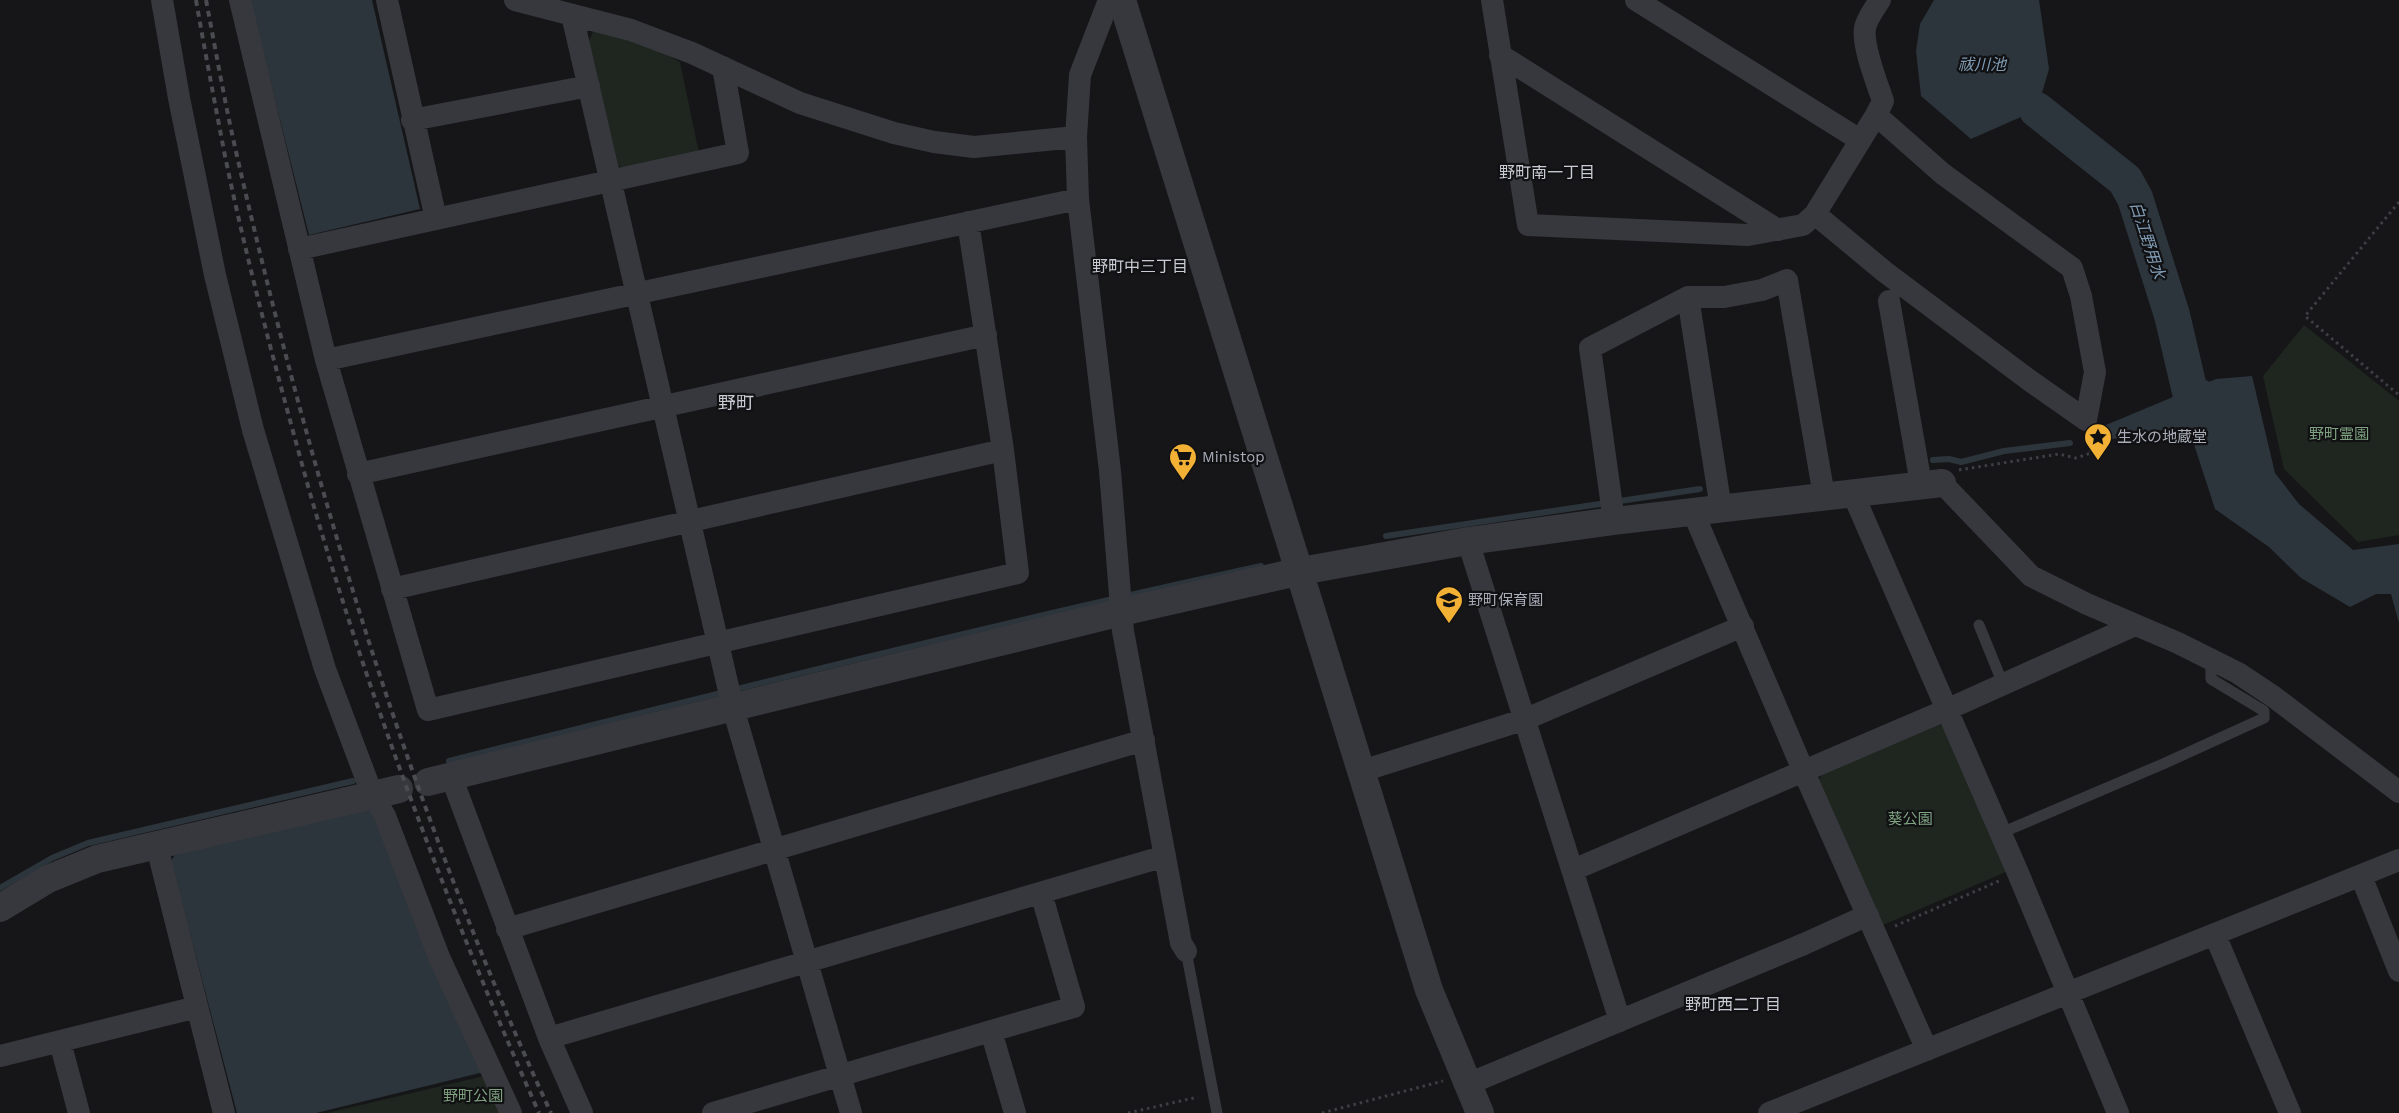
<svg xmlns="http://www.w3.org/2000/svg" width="2399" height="1113" font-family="'Work Sans','Noto Sans JP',sans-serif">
	<rect width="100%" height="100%" fill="#161618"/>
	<path fill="#1e261f" d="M595 28 635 38 680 62 699 153 625 171 618 165 589 41Z
		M2304 325 2399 401V535L2358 542 2284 469 2263 376Z
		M1936 722 1946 728 2008 871 1883 925 1818 782 1824 770Z
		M484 1076 502 1113H327Z"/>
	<path fill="#2c353c" d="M250 0H372L420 209 309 235Z
		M1934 0H2039L2049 69 2037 110 1971 139 1921 96 1916 51 1920 24Z
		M2252 376 2275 473 2299 504 2353 550 2399 544V623L2391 594H2376L2350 607 2301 578 2269 547 2215 509 2189 429 2178 427 2096 442 2094 430 2216 379Z
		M371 809 484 1072 316 1113H237L171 861 176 853Z"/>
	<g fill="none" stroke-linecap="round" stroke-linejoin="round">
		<path stroke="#2c353c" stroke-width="6" d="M1933 460 1949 459 1961 462 2004 451 2070 443
			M1386 536 1700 489
			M449 761C719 693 989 625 1261 566
			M0 888 52 858 88 843 353 781"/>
		<path stroke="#2c353c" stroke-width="36" d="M2037 110 2125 180 2135 198 2172 315 2190 392 2228 412 2229 417"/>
		<path stroke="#3d3f44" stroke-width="3" stroke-dasharray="2.5 4" stroke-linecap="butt" d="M2399 202 2305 316 2399 395
			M1959 470 2059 454 2076 458 2091 453 2089 439
			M1895 926 1999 881
			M1128 1113 1198 1097
			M1322 1113 1443 1081"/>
		<path stroke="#37383d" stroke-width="11" d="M1979 625 2003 684
			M2001 833 2163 764 2264 718V711L2211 679V659
			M1186 951 1217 1113"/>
		<path stroke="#37383d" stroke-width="22" d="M162 0 179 98 215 275 253 430 325 669 372 794 385 816 439 957 511 1113
			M240 0 326 360 428 710 1018 573 1003 450 968 222
			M387 0 436 219
			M515 0 631 30 692 53 800 103 894 133 934 142 974 147 1076 137
			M1109 0 1080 75 1076 137 1078 199 1110 471 1123 631 1181 943 1186 951
			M1492 0 1528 225 1748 235 1803 225 1815 214 1876 115 1883 101C1877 83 1862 46 1865 28 1867 18 1875 8 1880 0
			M1636 0 1860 140
			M572 15 733 708 851 1113
			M1500 55 1778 230
			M412 120 589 86
			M1815 214 1885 272 2029 380 2086 420 2095 372 2081 296 2072 268 1943 174 1876 115
			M299 249 738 153 723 67
			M1889 301 1921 484
			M326 360 1078 199
			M358 474 986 335
			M1942 483 2031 576 2087 604 2178 643 2238 673 2274 697 2399 792
			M1853 494 2018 873 2118 1113
			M1721 509 1688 297H1724L1762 290 1787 280 1824 496
			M1693 512 1803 770 1927 1050
			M1614 521 1590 348 1688 297
			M1468 541 1620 1021
			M392 589 1003 450
			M1362 771 1526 719 1743 626
			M451 776 549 1038
			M156 843 224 1113
			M1573 870 1946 710 2135 625
			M2361 876 2399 971
			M507 929 1144 740
			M2215 935 2290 1113
			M991 1031 1074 1007 1041 893
			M60 1042 79 1113
			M0 1056 197 1007
			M1468 1084 1804 944 1868 915
			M582 1113 549 1038 1165 856
			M713 1113 991 1031 1015 1113
			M1769 1113 2399 860"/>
		<path stroke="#37383d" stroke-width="28" d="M1122 0 1429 990 1480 1113
			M428 782 1122 612 1301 571 1468 541 1614 521 1942 483
			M0 908 48 879 97 859 399 789"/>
		<path stroke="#4a4c52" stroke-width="4" stroke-dasharray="6 5" stroke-linecap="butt" d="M196 0C205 52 215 104 225 156 248 267 278 377 308 486 369 700 449 910 539 1113
			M206 0C216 52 225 104 237 156 312 483 410 808 551 1113"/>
	</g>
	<defs>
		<g id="sight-pin" transform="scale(1.4375)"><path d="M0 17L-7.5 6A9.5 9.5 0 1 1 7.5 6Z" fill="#f2b134" stroke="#111113"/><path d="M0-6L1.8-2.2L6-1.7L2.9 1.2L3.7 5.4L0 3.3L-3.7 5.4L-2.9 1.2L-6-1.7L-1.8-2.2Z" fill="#111"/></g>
		<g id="supermarket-pin" transform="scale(1.4375)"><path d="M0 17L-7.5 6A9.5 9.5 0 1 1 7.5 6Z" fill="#f2b134" stroke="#111113"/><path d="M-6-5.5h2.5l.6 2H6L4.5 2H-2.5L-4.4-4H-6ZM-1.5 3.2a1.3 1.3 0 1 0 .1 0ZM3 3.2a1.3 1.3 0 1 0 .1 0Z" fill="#111"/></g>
		<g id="school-pin" transform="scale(1.4375)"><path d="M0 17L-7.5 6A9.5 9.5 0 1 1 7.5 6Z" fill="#f2b134" stroke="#111113"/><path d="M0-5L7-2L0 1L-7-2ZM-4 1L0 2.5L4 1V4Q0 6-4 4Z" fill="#111"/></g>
	</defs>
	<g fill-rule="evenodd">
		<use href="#sight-pin" x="2098" y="437"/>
		<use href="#supermarket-pin" x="1183" y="457"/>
		<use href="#school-pin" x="1449" y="600"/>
	</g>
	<g text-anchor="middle" stroke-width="4.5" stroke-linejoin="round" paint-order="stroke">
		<g font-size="15" fill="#7fa381" stroke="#111113">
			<text x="2339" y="439">野町霊園</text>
			<text x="1910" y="824">葵公園</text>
			<text x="473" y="1101">野町公園</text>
		</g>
		<g font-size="15" fill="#a8adb8" stroke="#111113" text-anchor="start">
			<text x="2117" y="442">生水の地蔵堂</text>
			<text x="1202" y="462">Ministop</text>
			<text x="1468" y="605">野町保育園</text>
		</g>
		<g font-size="16" font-style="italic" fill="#7f9bb3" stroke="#111113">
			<text x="1982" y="70">祓川池</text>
			<text transform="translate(2148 240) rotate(72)" y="6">白江野用水</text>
		</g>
		<g font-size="16" fill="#c9ccd4" stroke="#111113">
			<text x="1547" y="178">野町南一丁目</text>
			<text x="1140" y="272">野町中三丁目</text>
			<text x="1733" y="1010">野町西二丁目</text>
		</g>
		<g font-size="18" fill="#c9ccd4" stroke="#111113">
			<text x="736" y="409">野町</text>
		</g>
	</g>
</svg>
